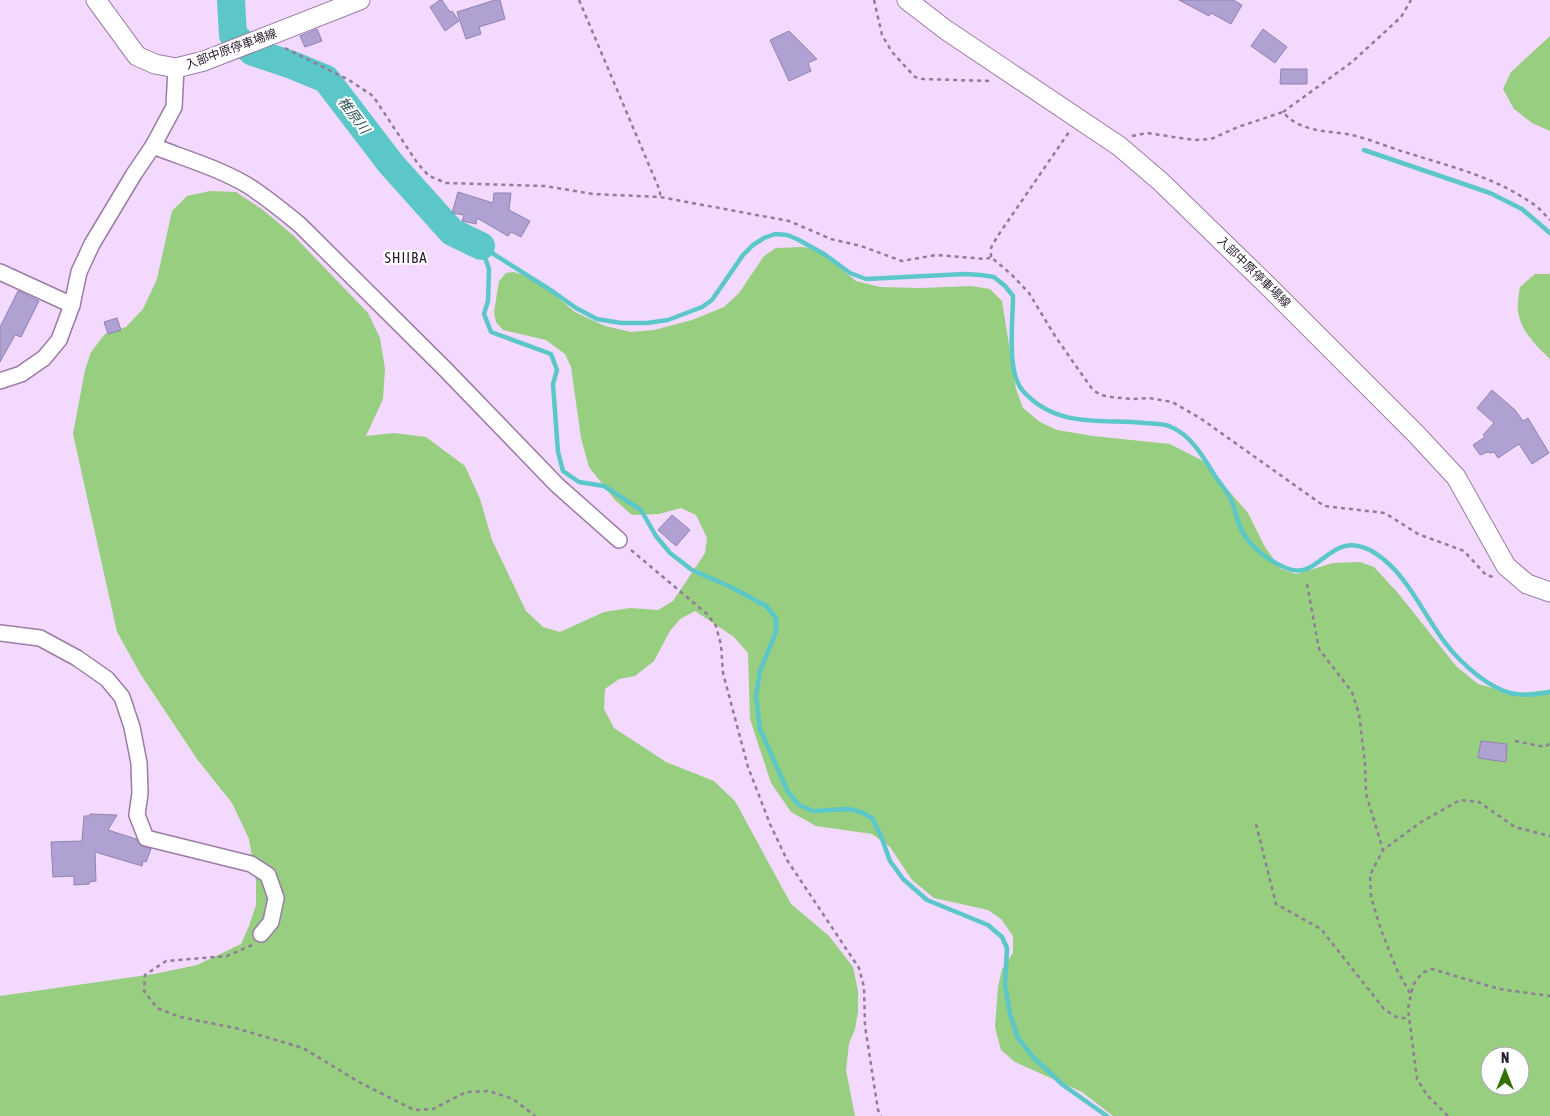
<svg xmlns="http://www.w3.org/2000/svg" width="1550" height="1116" viewBox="0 0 1550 1116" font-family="'Asap Condensed','Noto Sans JP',sans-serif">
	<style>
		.green { fill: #98ce80; fill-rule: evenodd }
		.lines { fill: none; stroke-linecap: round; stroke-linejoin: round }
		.stream { stroke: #5cc7c9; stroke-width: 4.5 }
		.river { stroke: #5cc7c9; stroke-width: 28 }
		.building { fill: #afa2d3; stroke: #8f83b2 }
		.minor-casing { stroke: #9a7ca6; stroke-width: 18 }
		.major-casing { stroke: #9a7ca6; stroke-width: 21 }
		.path { stroke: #8f7c97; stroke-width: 2.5; stroke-dasharray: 4 4; stroke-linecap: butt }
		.minor { stroke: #fff; stroke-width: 15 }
		.major { stroke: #fff; stroke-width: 19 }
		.labels { text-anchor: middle; stroke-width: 4; stroke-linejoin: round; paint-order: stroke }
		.street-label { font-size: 12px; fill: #271b2c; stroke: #fff }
		.water-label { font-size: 14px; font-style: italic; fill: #355757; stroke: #fff }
		.quarter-label { font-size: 15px; letter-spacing: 1px; fill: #271b2c; stroke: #fff }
	</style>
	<rect width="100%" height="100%" fill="#f4d9fe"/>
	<g class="green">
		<path d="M1550,36V131L1532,123L1514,109L1503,89L1511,72Z"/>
		<path d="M210,191L236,192L263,210L294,236L368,313L380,338L385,369L383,399L366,436L394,433L426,437L465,466L480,499L492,540L526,611L543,627L560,632L604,612L630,608L658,610L673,601L705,553L707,538L696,515L681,508L659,514L632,515L615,500L589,467L581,438L571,367L565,354L546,340L503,330L496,322L494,312L499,281L506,273L514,272L536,279L575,312L605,326L631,332L654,330L692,320L724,307L739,293L764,256L776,248L802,247L816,249L856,281L880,287L920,288L971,286L990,289L1002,301L1016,389L1023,408L1040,422L1057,430L1093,436L1170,444L1203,461L1248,513L1265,547L1281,569L1296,574L1333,563L1360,562L1374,567L1398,593L1456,666L1478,684L1514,694L1547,690L1550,689V1116H1113L1082,1092L1015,1062L1001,1050L995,1027L998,987L1002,969L1013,953V936L1001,919L988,910L934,898L912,880L890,847L872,834L816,826L791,812L771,783L750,719L748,653L734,637L695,611L680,619L670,631L654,661L635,676L619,679L605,689L604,709L614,728L666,762L714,781L735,801L791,904L829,936L853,967L858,991V1012L855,1029L849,1044L846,1070L855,1116H0V996L154,974L197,965L241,944L249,926L256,905V880L249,839L232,803L197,759L141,675L117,632L73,434L85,370L91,352L105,334L126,327L143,309L157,279L172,211L187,196ZM1490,1056H1520V1086H1490Z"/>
		<path d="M1535,274H1550V359C1536,346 1520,330 1518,311C1517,303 1519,294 1520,287Z"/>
	</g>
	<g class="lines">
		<g class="stream">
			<path d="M1364,150L1490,193L1522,209L1550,233"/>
			<path d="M481,246L552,291L576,308L597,319L621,323H647L668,320L702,307L712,300L743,255L753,245L764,238L775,234L787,235L797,239L824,254L850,273L866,279L965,274L981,275L994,277L1005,286L1013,296C1013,321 1006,372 1023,391C1056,428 1100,419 1144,423C1152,424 1164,423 1171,427C1191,435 1204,458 1215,476C1221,485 1228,492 1232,502C1236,511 1237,522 1242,531C1251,548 1269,561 1286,568C1322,583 1329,525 1375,553C1408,574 1423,615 1447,645C1456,657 1466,666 1477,675C1503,695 1518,698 1550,692"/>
			<path d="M481,246L489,269L488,301L484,314L491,332L551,354L557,370L553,384L558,452L563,471L579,482L604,486L641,510L656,536L670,553L692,570L731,587L766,606L776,618V632L760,671L756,696L760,729L788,792L799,805L813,811L848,809L861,812L872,818L881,836L890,861L903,879L927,900L988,925L1002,937L1007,948L1005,985L1010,1014L1018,1038L1033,1057L1063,1085L1107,1116"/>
		</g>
		<path class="river" d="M231,0L233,35L253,52L292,65L326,79L391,164L452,232L481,246"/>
	</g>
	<g class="building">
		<path d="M440,0H442L450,12L452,11L459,21L445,31L430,7Z"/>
		<path d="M495,0H500L505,19L479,27L481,34L466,39L457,12Z"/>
		<path d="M1179,0H1233L1242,5L1231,24L1211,13L1209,16Z"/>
		<path d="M317,29L322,41L305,47L300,36Z"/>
		<path d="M1263,29L1287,47L1275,63L1251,46Z"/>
		<path d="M789,31L817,59L808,63L811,71L789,81L770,40Z"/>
		<path d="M1281,69H1307V84H1280Z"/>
		<path d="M458,192L493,203L494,193H511L509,210L530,221L521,237L511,232L508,236L477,218L476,224L462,221L464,215L452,213Z"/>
		<path d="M18,291L39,301L21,337L15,335L0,362V327Z"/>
		<path d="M117,318L121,330L108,334L104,322Z"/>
		<path d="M1492,390L1515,410L1523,421L1528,418L1549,453L1532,464L1519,444L1498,458L1494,452L1490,453L1488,452L1480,455L1473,445L1485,437L1483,435L1494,423L1477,408Z"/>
		<path d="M672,515L690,530L676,546L658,530Z"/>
		<path d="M1481,741L1507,744L1506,762L1478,758Z"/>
		<path d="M90,814L117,815L108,830L136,839L140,845L151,849L146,862L143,861L142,866L95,852L96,881L89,882V884L74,885V876L53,877L51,842L82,841L84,816H89Z"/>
	</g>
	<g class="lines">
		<defs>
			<g id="minor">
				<path d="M153,146C184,158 218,168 247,185C266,197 283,211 300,225L445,369L557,485L619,540"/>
				<path d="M0,272L72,305"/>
				<path d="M0,381L21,374L44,358L59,340L72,305L79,272L92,244L134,174L153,146L174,107L176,68"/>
				<path d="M0,633L40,638L77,658L107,679L122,697L132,727L139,763L140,793L137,815L146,838L251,864L268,875L276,898L271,922L261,934"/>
			</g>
			<g id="major">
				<path d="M96,0L137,56L155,64L176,68L204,61L360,0"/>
				<path d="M907,0L946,30L1119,146L1160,181L1267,285L1417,435L1456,477L1506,566L1527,584L1550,592"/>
			</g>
		</defs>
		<use href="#minor" class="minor-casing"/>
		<use href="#major" class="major-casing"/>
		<g class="path">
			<path d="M579,0L660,191V197"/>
			<path d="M874,0L882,35L892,52L915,77L922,79L991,81"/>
			<path d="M285,48L349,80L373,96L418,164L429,176L446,183L545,186L593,194L660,197L789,221L831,239L861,246L902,261L936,255L986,259L991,257L1013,276L1029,293L1055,336L1078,369L1093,390L1101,395L1111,397L1132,399L1149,398L1172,402L1200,418L1324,506L1385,513L1418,534L1464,551L1486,575L1493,577"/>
			<path d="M1283,112L1352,62L1401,17L1411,0"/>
			<path d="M1132,136L1147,133L1194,140L1211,139L1238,127L1283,112C1301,134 1332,130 1356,136C1375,141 1393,149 1411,154C1452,167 1494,177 1530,202C1538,206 1544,214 1550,220"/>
			<path d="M991,257V248L997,237L1069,132"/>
			<path d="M631,550L707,614L716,626L721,645L723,673L748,767L770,824L787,860L859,968L864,987L865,1026L878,1110L881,1116"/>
			<path d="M1307,584L1319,649L1352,692L1359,714L1365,763L1366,794L1383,850"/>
			<path d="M1515,741L1545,747L1550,743"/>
			<path d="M1256,824L1276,904L1321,929L1384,1009L1398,1018H1409"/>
			<path d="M252,945L227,956L166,961L145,975L144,991L157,1008L180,1017L235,1028L303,1048L359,1082L414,1110L433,1109L466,1092L489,1091L513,1099L535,1116"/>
			<path d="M1410,993L1397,970L1381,930L1371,897L1370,875L1383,850L1421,822L1460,800L1479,802L1515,827L1550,836"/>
			<path d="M1448,1116L1427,1095L1417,1079L1408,1009L1413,985L1422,973L1432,969L1499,989L1550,996"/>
		</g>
		<use href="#minor" class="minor"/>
		<use href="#major" class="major"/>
	</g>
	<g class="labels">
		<g class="street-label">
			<text transform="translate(231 49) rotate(-20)" y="4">入部中原停車場線</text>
			<text transform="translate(1254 272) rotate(44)" y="4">入部中原停車場線</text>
		</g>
		<g class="water-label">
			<text transform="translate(354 115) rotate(53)" y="5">椎原川</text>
		</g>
		<g class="quarter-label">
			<text x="406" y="263">SHIIBA</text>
		</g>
	</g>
	<g transform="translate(1505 1071)"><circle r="24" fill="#ffffff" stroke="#a9a4ab"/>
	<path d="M0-4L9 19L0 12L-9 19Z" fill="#347208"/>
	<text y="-8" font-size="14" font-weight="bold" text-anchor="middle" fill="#271b2c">N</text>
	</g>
</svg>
